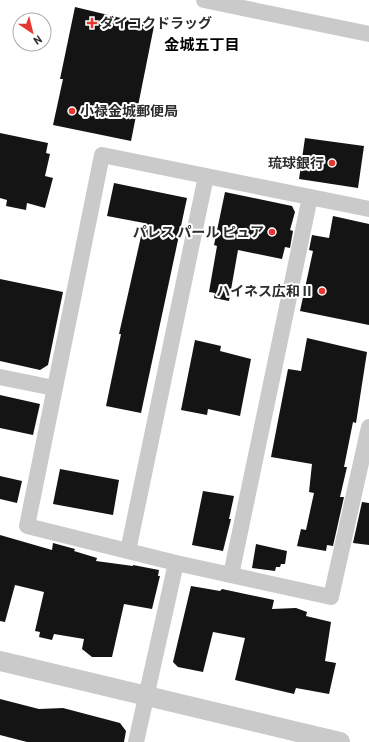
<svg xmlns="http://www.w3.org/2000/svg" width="369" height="742" viewBox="0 0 369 742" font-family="Barlow,'Noto Sans JP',sans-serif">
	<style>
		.building { fill: #141414 }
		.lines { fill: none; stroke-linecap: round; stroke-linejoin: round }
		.minor { stroke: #cacaca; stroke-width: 16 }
		.tertiary { stroke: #cacaca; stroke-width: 20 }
		.poi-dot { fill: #e23830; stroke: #fff; stroke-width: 1.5 }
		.labels { text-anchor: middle; stroke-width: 4; stroke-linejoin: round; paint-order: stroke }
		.poi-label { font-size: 14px; font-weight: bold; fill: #2d2d2d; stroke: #fff; text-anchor: end }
		.neighbourhood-label { font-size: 15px; font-weight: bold; fill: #000; stroke: #fff }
	</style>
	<rect width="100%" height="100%" fill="#fff"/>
	<g class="building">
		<path d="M75,7L154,26L131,141L53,125L63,79H60Z"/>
		<path d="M0,133L48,143L46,153L50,154L45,176L53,178L45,208L27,203L26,210L6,206L7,200L0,198Z"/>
		<path d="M305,138L364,146L358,188L299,179Z"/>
		<path d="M114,183L187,198L141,413L106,406L121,334H119L144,223L107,216Z"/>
		<path d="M225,192L292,206L295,212L290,230L293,231L290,248L285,247L282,259L238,250L229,301L214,298L215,293L209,292L217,246L214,245Z"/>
		<path d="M333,216L369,224V325L300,311L313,251L309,250L312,235L329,238Z"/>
		<path d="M0,279L63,292L48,365L40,370L0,361Z"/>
		<path d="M307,338L367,352L356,423L353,422L344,467H347L340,497H344L333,546L327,545L326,551L297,546L301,529L306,530L314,493L309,492L312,464L271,457L288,369L301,371Z"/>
		<path d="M195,340L221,346L220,351L251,359L240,416L208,409L207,415L181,410Z"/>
		<path d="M0,395L40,404L33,435L0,428Z"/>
		<path d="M60,469L119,480L113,515L53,504Z"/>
		<path d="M0,476L22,481L17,503L0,499Z"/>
		<path d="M203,491L234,496L229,519H231L223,551L192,545Z"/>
		<path d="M362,502L369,503V545L353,543Z"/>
		<path d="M0,535L52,550L53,543L75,549L74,551L97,558L96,561L133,566V565L159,570L158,576H160L152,609L124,604L112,657H92L82,649L84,639L54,634L52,640L39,637L40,632L35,631L44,592L15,585L5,622L0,621Z"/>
		<path d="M256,544L287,551L285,564H281L280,567H276L275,571L252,568Z"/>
		<path d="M191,586L220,591L222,589L274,600L272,609L296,608L307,612L306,616L331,622L325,661L336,663L329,694L296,688L294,694L235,680L245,638L213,632L203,672L178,667L173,662Z"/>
		<path d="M0,699L39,709L63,708L120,723L126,731L124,742H27L0,735Z"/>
	</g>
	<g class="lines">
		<g class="minor">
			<path d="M204,0L369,34"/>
			<path d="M369,209L102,155L27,526L176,563L331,597L369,427"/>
			<path d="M0,377L54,388"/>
			<path d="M128,551L206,176"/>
			<path d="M231,575L310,197"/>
			<path d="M136,742L176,563"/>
		</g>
		<path class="tertiary" d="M0,661L340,742"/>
	</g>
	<g class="poi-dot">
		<path d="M90 17h4v4h4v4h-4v4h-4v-4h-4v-4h4z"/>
		<circle cx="72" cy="111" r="4"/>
		<circle cx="332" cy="163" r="4"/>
		<circle cx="272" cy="232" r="4"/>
		<circle cx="322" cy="291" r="4"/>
	</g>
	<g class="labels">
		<g class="poi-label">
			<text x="100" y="28" text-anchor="start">ダイコクドラッグ</text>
			<text x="80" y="116" text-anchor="start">小禄金城郵便局</text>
			<text x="324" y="168">琉球銀行</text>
			<text x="264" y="237">パレス パール ピュア</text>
			<text x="314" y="296">ハイネス広和Ⅱ</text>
		</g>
		<g class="neighbourhood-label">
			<text x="202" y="50">金城五丁目</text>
		</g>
	</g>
	<g transform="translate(32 32) rotate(145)"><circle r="19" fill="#ffffff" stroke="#ababab"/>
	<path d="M0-3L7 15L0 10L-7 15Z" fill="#e23830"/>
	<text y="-6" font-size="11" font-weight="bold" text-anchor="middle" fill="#2d2d2d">N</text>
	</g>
</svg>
